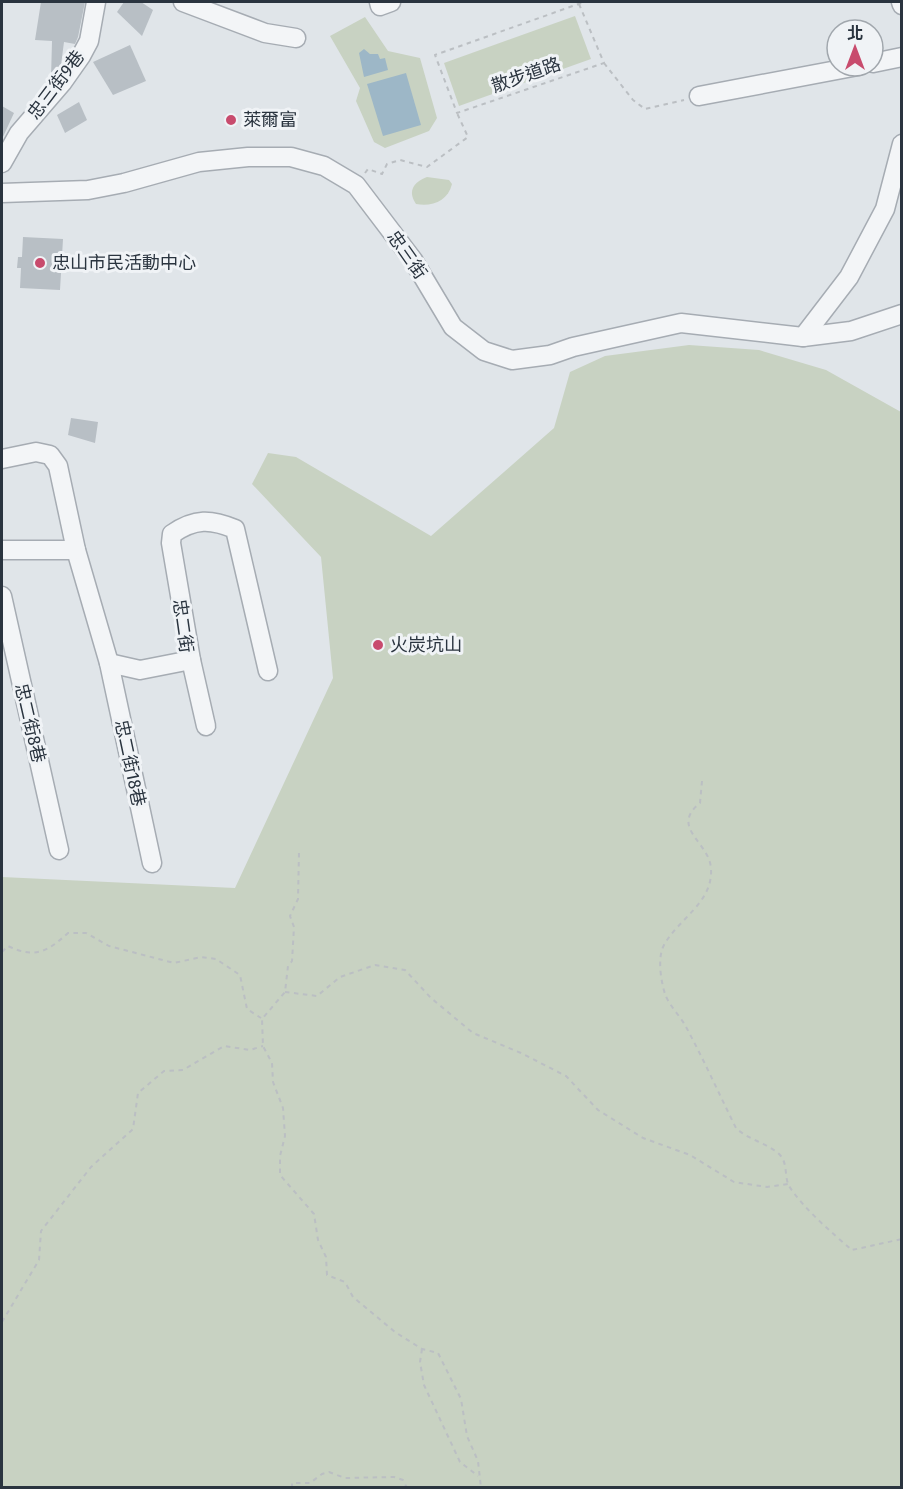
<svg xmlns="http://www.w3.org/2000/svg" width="903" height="1489" viewBox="0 0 903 1489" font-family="'Fira Sans Condensed','Noto Sans TC',sans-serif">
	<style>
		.green { fill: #c8d2c2 }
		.water { fill: #9db7c7 }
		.building { fill: #b8bfc5 }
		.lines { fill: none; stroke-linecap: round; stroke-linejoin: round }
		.minor-casing { stroke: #a6acb3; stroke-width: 21 }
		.path { stroke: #bbbfc3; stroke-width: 2; stroke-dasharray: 4.5 4.5; stroke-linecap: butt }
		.minor { stroke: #f3f5f7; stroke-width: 18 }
		.poi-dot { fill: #c84b6d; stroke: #f0f3f6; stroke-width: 2 }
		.labels { text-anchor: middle; stroke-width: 6; stroke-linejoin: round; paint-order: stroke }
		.street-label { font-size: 18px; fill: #2a343f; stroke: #f0f3f6 }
		.poi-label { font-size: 18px; fill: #2a343f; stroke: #f0f3f6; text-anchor: start }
	</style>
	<rect width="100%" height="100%" fill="#e0e5e9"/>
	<g class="green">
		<path d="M575,16L591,59L459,106L444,63Z"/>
		<path d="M365,17L388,51L420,58L437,118L429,131L385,148L374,142L356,101L360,88L330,36Z"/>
		<path d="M427,177L449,180L452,184C448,201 432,207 416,204C407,191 414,182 427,177Z"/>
		<path d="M689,345L759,350L826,370L901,412V1487H2V877L235,888L333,678L321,557L252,484L268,453L296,457L431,536L554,428L570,372L605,356Z"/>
	</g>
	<g class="water">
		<path d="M364,49L370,54H378L380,59L385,58L388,70L364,77L359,53Z"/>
		<path d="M406,73L421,125L383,136L367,84Z"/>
	</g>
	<g class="building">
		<path d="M41,2H85L78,37L75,44L64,42L61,65L51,78L52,41L35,40Z"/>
		<path d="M124,2H141L153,10L142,36L117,12Z"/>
		<path d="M130,45L146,81L113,95L93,62Z"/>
		<path d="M79,102L87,120L65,133L57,115Z"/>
		<path d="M2,106L14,113L2,139Z"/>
		<path d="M23,237L63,239L60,290L20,288L21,268H17L18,257H22Z"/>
		<path d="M71,418L98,422L95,443L68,435Z"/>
	</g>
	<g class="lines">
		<defs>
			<g id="minor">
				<path d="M183,2L265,33L296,38"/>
				<path d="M379,2L380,6L391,2"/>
				<path d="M901,2L902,5"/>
				<path d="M873,63L902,57"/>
				<path d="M699,96L858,66"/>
				<path d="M2,163L19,133L62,83L81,56L89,41L96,2"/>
				<path d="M2,193L88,190L124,183L199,162L248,157H291L324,166L356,185L413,260L453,327L484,351L512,360L550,355L573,347L681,323L803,337L849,277L885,209L902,144"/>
				<path d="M803,337L851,331L902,314"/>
				<path d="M2,459L36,452L50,455L58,466L76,550L109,663L152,863"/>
				<path d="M2,550H76"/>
				<path d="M2,596L59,850"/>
				<path d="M191,660L206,726"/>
				<path d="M109,663L140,670L191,660L171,543L172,534C195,518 211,519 235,529L268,671"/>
			</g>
		</defs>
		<use href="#minor" class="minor-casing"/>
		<g class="path">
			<path d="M579,4L604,63L457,113L435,55L584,2"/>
			<path d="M604,63L633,100L645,109L684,100"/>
			<path d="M365,173L368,169L382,174L387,164L400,160L427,167L468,137L457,113"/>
			<path d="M702,781L700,803C669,828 710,842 711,869C713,903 678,919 664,945C657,958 661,981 665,994C669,1005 679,1015 685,1025C703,1058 719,1094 736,1128C748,1140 768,1143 780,1155C788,1164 784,1176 789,1186C803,1208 832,1233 852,1250L902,1239"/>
			<path d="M299,853L298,899L290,916L294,927L292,961L288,966L285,992L262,1019L263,1046L272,1063L273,1082L283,1108L285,1136L280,1156V1175L314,1214L318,1240L326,1257L327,1275L345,1282L353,1297L395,1332L422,1349L438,1353L461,1399L467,1436L478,1461L481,1488"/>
			<path d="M2,952L8,946C35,959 47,952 68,933H86L109,946L174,963L201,957L216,959L240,975L247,1009L261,1018"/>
			<path d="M285,992L317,996L340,977L375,965L405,970L431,998L473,1033L521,1053L566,1076L598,1110L643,1138L690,1155L734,1182L767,1187L788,1184"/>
			<path d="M2,1322L39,1260L41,1231L91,1167L133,1129L138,1093L164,1071L183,1070L224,1046L250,1050L263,1046"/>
			<path d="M422,1349L420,1362L424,1385L460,1462L478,1476"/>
			<path d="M292,1488V1483H310L322,1474L329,1472L345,1478L394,1477L403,1480L407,1488"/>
		</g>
		<use href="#minor" class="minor"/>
	</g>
	<g class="poi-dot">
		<circle cx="231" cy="120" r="6"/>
		<circle cx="40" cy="263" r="6"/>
		<circle cx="378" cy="645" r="6"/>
	</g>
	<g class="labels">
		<g class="street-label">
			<text transform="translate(526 75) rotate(-19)" y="6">散步道路</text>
			<text transform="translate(56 85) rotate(-53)" y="6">忠三街9巷</text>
			<text transform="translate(407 255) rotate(55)" y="6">忠三街</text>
			<text transform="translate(183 626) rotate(82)" y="6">忠二街</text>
			<text transform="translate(30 723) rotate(77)" y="6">忠二街8巷</text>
			<text transform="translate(130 763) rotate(78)" y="6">忠二街18巷</text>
		</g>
		<g class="poi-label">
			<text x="243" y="126">萊爾富</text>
			<text x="52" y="269">忠山市民活動中心</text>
			<text x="390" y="651">火炭坑山</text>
		</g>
	</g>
	<rect width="903" height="1489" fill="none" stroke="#2a343f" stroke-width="6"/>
	<g transform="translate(855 48)"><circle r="28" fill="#f0f3f6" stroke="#a1a7ad" stroke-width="1.5"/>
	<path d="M0-4.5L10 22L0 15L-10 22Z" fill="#c84b6d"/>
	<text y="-9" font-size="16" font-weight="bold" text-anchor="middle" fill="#2a343f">北</text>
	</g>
</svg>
